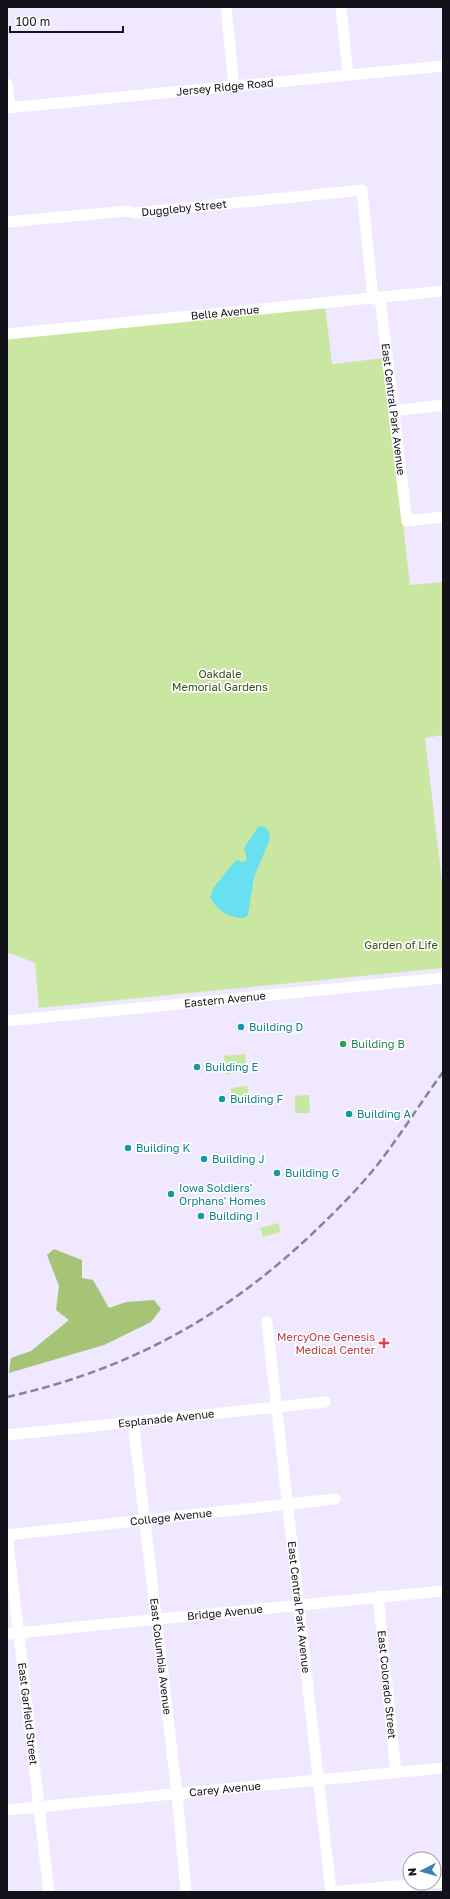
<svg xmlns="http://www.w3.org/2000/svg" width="450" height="1899" viewBox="0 0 450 1899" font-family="'Golos Text',sans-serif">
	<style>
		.green { fill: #cae7a1 }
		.forest { fill: #a5c476 }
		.water { fill: #69e0f1 }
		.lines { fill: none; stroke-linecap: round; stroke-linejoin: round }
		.minor { stroke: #fff; stroke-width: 11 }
		.rail { stroke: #888393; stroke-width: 2.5; stroke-dasharray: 8 4; stroke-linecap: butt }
		.culture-dot { fill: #0f9aa8; stroke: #fff; stroke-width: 1.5 }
		.leisure-dot { fill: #2e9e5b; stroke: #fff; stroke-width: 1.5 }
		.health-dot { fill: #e0444e; stroke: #fff; stroke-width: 1.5 }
		.labels { text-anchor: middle; stroke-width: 3.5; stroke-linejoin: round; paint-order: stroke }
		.street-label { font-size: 11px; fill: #131119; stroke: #fff }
		.park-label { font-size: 11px; fill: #384b14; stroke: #fff }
		.culture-label { font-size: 11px; fill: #0d838f; stroke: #fff; text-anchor: start }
		.leisure-label { font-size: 11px; fill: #27864d; stroke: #fff; text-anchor: start }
		.health-label { font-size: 11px; fill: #be3a42; stroke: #fff; text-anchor: end }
	</style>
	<rect width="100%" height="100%" fill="#efe8ff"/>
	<g class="green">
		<path d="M325,305L332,364L384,358L410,585L443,582V735L425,738L443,891V968L39,1008L35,963L7,952V337Z"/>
		<path d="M245,1054L247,1072L226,1074L224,1056Z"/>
		<path d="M247,1086L249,1096L232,1098L231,1088Z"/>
		<path d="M309,1095L310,1113H295V1096Z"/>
		<path d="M279,1223L280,1232L263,1237L260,1228Z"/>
	</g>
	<path class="forest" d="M54,1249L82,1260V1278L93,1280L109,1308L126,1302L154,1300L161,1309L151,1322L104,1345L9,1373L11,1358L31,1351L69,1320L56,1310L59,1286L47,1255Z"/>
	<path class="water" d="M262,826C268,829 270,832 270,839L254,877L248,915L244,918C229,918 217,911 210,897L214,887L236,860L243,862L247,860L244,848L258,827Z"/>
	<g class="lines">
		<g class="minor">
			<path d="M226,7L234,86"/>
			<path d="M341,7L348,75"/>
			<path d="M7,84L10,108"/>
			<path id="s1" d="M7,108L443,66"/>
			<path id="s2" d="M7,222L127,211L135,213L362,190L373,299"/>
			<path id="s3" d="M380,298L407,521L443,517"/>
			<path id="s4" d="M7,334L443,291"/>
			<path d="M394,411L443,405"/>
			<path id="s5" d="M7,1021L443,978"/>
			<path id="s6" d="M267,1322L331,1892"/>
			<path id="s7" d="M133,1421L177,1794L186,1892"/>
			<path id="s8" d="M7,1435L325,1402"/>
			<path id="s9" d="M7,1535L49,1892"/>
			<path id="s10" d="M7,1535L335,1499"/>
			<path id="s11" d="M378,1596L396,1773"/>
			<path id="s12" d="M7,1634L443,1591"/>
			<path id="s13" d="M7,1810L443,1768"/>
			<path d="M434,1883L443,1882"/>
			<path d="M331,1892L430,1883"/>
		</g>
		<path class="rail" d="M7,1397C128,1370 225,1317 314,1232C333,1214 352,1195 369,1175C396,1143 418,1106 443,1072"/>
	</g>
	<g class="culture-dot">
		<circle cx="241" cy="1027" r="4"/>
		<circle cx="197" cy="1067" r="4"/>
		<circle cx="222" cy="1099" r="4"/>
		<circle cx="349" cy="1114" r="4"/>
		<circle cx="128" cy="1148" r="4"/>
		<circle cx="204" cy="1159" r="4"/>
		<circle cx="277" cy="1173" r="4"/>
		<circle cx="171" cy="1194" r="4"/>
		<circle cx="201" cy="1216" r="4"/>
	</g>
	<circle class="leisure-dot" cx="343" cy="1044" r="4"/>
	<path class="health-dot" d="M382 1337h4v4h4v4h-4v4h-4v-4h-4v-4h4z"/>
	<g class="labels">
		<g class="street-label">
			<text dy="4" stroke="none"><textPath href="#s1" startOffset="219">Jersey Ridge Road</textPath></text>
			<text dy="4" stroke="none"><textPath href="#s2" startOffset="178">Duggleby Street</textPath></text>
			<text dy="4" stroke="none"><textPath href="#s4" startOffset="219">Belle Avenue</textPath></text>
			<text dy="4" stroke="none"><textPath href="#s3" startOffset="112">East Central Park Avenue</textPath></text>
			<text dy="4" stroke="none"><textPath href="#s5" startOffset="219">Eastern Avenue</textPath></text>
			<text dy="4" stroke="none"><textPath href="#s8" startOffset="160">Esplanade Avenue</textPath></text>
			<text dy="4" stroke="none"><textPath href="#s10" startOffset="165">College Avenue</textPath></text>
			<text dy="4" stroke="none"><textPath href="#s6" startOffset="287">East Central Park Avenue</textPath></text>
			<text dy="4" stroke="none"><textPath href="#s12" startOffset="219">Bridge Avenue</textPath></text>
			<text dy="4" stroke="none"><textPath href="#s7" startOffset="237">East Columbia Avenue</textPath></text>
			<text dy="4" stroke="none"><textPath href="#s11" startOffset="89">East Colorado Street</textPath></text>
			<text dy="4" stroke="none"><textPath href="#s9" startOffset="180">East Garfield Street</textPath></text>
			<text dy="4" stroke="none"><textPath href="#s13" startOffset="219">Carey Avenue</textPath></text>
		</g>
		<g class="park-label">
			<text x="220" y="678">Oakdale<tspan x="220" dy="13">Memorial Gardens</tspan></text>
			<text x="401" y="949">Garden of Life</text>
		</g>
		<g class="culture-label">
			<text x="249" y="1031">Building D</text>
			<text x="205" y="1071">Building E</text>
			<text x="230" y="1103">Building F</text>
			<text x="357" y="1118">Building A</text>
			<text x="136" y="1152">Building K</text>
			<text x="212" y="1163">Building J</text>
			<text x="285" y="1177">Building G</text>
			<text x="179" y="1192">Iowa Soldiers'<tspan x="179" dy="13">Orphans' Homes</tspan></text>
			<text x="209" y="1220">Building I</text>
		</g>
		<g class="leisure-label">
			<text x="351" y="1048">Building B</text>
		</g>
		<g class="health-label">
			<text x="375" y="1341">MercyOne Genesis<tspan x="375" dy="13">Medical Center</tspan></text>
		</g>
	</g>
	<rect width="450" height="1899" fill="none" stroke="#131119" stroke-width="16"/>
	<g transform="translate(422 1871) rotate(264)"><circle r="19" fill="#ffffff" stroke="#a1a0a3"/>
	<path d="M0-3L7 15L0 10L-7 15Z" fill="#3882b6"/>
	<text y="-6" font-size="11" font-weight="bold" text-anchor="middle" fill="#131119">N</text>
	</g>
	<path d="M10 26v6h113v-6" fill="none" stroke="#131119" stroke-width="2"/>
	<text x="16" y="26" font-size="12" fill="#131119" stroke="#ffffff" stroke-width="3" paint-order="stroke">100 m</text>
</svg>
